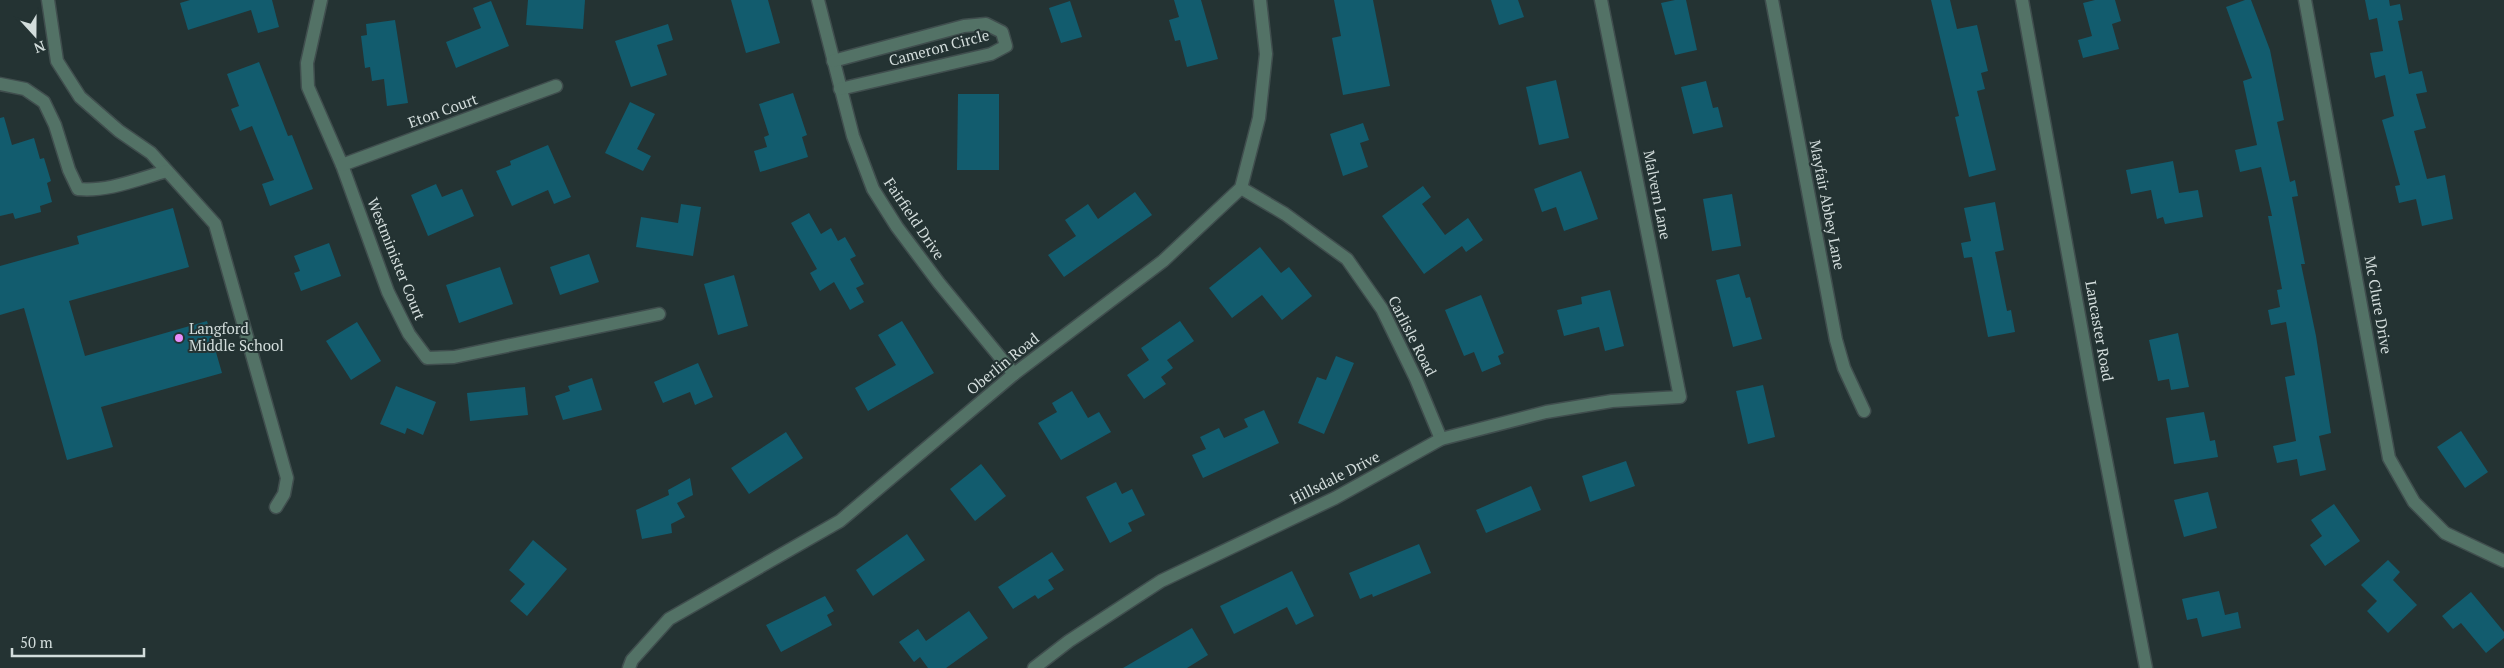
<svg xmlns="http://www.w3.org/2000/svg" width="2504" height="668" viewBox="0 0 2504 668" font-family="'PT Serif',serif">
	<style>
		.building { fill: #125c6e }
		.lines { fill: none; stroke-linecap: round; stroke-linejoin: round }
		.minor-casing { stroke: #404e4e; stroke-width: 15 }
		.minor { stroke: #537266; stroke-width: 12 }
		.poi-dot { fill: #ea8dfc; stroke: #243333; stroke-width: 2 }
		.labels { text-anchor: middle; stroke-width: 4; stroke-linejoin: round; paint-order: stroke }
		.street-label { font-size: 15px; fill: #d3dddc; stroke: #243333 }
		.poi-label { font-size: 15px; fill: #d3dddc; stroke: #243333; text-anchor: start }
	</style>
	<rect width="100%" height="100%" fill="#243333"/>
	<g class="building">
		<path d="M190,0H272L279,27L258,33L251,10L188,30L180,3Z"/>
		<path d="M528,0H585L583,29L526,25Z"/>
		<path d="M731,0H768L780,43L746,53Z"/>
		<path d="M1174,0H1201L1218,59L1187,67L1180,40L1175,41L1169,20L1179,17Z"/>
		<path d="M1334,0H1373L1390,86L1343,95L1332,38L1341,36Z"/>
		<path d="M1491,0H1518L1524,17L1499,25Z"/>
		<path d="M1675,0H1686L1697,50L1675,55L1661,3Z"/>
		<path d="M1931,0H1950L1957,29L1977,25L1988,71L1981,73L1985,89L1977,91L1996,170L1969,177L1955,117L1959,116Z"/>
		<path d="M2095,0H2115L2121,21L2112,24L2119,49L2083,58L2078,40L2092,36L2083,3Z"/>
		<path d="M2245,0H2251L2270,50L2284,120L2277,122L2290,182L2295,180L2298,196L2292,197L2305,264H2301L2316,336L2331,433L2319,436L2326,470L2300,476L2297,459L2277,463L2273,446L2296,441L2285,377L2295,375L2286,322L2271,325L2268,310L2280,307L2277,290L2282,289L2268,216H2272L2261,167L2240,172L2235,150L2257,145L2243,81L2252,78L2226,7Z"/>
		<path d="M2365,0H2389L2390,6L2400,4L2403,20L2398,21L2409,74L2422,71L2427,92L2416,94L2426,128L2414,131L2427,179L2445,175L2453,219L2422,226L2416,199L2399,203L2395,186L2400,185L2382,120L2394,116L2385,75L2375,78L2370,53L2383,51L2377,18L2369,20Z"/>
		<path d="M491,1L509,46L456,68L446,42L481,28L473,8Z"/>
		<path d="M1070,1L1082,37L1061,43L1049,8Z"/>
		<path d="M395,20L408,103L387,106L384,79L372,81L370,67L365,68L361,36L367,35L366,24Z"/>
		<path d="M668,24L673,40L657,45L667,75L631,87L615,41Z"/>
		<path d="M259,62L288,136L292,135L313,189L270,206L262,184L274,180L252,126L240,131L231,109L239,106L227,74Z"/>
		<path d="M1556,80L1569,138L1539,145L1526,87Z"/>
		<path d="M1706,81L1713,108L1718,107L1723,127L1693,134L1681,87Z"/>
		<path d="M793,93L807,135L802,137L808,157L760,172L754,151L767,147L764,137L769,135L759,104Z"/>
		<path d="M958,94H999V170H957Z"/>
		<path d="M630,102L655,114L637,149L651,156L643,171L605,153Z"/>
		<path d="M4,117L12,145L34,138L40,159L44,158L51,181L47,183L52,202L40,206L41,212L15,219L13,213L0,216V118Z"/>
		<path d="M1363,123L1369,140L1360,143L1368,167L1343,176L1330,134Z"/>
		<path d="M548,145L571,197L554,204L548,190L512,206L496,171L511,165L510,161Z"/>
		<path d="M2173,161L2179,193L2198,190L2203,217L2165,224L2163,217L2157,219L2151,190L2131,194L2126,170Z"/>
		<path d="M1581,171L1598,219L1564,231L1556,207L1542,212L1534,189Z"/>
		<path d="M436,184L442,197L462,189L474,216L428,236L411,195Z"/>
		<path d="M1423,186L1431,197L1422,204L1445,235L1468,218L1483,240L1466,252L1462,246L1424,274L1382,216Z"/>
		<path d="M1135,192L1152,215L1064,277L1048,255L1076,236L1065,220L1088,204L1098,219Z"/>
		<path d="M1732,194L1741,246L1712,251L1703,199Z"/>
		<path d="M1995,202L2004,250L1995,252L2007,311L2011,310L2015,332L1988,337L1972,257L1964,258L1961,243L1971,241L1964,208Z"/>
		<path d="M681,204L701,207L693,256L636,247L641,217L678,223Z"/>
		<path d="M173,208L189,267L69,301L85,356L207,321L222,373L101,407L113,447L67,460L24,308L0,315V266L79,244L77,236Z"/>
		<path d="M809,213L821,234L831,228L838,241L845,237L856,256L850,259L864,284L856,288L864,302L850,310L834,282L820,291L810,273L817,269L791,223Z"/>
		<path d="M329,243L341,276L301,291L294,273L300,271L294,256Z"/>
		<path d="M1260,247L1281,273L1289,267L1312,296L1282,320L1262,295L1232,318L1209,288Z"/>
		<path d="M589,254L599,282L560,295L550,267Z"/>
		<path d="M500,267L513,304L459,323L446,285Z"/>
		<path d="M1739,274L1746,298L1750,297L1762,339L1733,347L1716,280Z"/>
		<path d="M734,275L748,326L718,335L704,284Z"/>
		<path d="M1610,290L1624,346L1605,351L1599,327L1564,336L1557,310L1582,304L1581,297Z"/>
		<path d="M1481,295L1504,353L1498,356L1501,364L1482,372L1474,352L1464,356L1445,310Z"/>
		<path d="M902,321L934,373L868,411L855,388L896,365L878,335Z"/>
		<path d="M1180,321L1194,341L1167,360L1173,368L1161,377L1166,384L1144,399L1127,375L1149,360L1141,348Z"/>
		<path d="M357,322L381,361L351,380L326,341Z"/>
		<path d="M2178,333L2189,387L2171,390L2169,379L2158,381L2149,340Z"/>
		<path d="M1336,356L1354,363L1324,434L1298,423L1317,377L1326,380Z"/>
		<path d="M698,363L713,397L695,405L690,392L663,403L654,382Z"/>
		<path d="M592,378L602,410L563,420L555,396L570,391L568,386Z"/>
		<path d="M1763,385L1775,437L1748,444L1736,391Z"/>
		<path d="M396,386L436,402L423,435L407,428L405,434L380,424Z"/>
		<path d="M525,387L528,415L470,421L467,393Z"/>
		<path d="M1072,391L1088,418L1099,412L1111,432L1061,460L1038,423L1057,412L1052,403Z"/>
		<path d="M1264,410L1279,443L1203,478L1192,455L1206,449L1200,437L1219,428L1224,438L1248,427L1244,419Z"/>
		<path d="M2204,412L2210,441L2215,440L2218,457L2174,464L2166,418Z"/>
		<path d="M2461,431L2488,472L2465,488L2437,447Z"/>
		<path d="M786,432L803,458L749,494L731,468Z"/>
		<path d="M1626,461L1635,486L1590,502L1582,476Z"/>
		<path d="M981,464L1006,496L975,521L950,489Z"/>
		<path d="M690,478L693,495L677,503L685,517L671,524L672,533L642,539L636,510L669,495L668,490Z"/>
		<path d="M1116,482L1122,494L1132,489L1145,515L1128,523L1132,531L1110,543L1086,497Z"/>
		<path d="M1531,486L1541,510L1486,533L1476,510Z"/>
		<path d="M2208,492L2217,528L2184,537L2174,500Z"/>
		<path d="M2334,504L2360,541L2325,566L2310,545L2322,536L2311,520Z"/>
		<path d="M907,534L925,560L873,596L856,570Z"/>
		<path d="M533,540L567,569L527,616L510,601L525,584L509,570Z"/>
		<path d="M1419,544L1431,573L1373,597L1372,594L1360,599L1349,573Z"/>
		<path d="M1052,552L1064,570L1048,580L1054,589L1038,599L1035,595L1013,609L998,587Z"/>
		<path d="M2388,560L2400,572L2393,580L2417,605L2388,633L2367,611L2377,601L2361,585Z"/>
		<path d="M1292,571L1314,616L1296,625L1287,607L1234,634L1220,606Z"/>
		<path d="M2219,591L2225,615L2238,612L2241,628L2202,637L2197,618L2187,620L2182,599Z"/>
		<path d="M2471,592L2504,632V638L2486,653L2461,623L2453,629L2442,616Z"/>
		<path d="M825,596L834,611L827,615L832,625L781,652L766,625Z"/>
		<path d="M969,611L988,638L946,668H928L920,657L914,662L899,642L918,629L926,641Z"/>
		<path d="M1192,628L1208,655L1187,668H1123Z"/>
	</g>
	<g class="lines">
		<defs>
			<g id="minor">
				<path d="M48,0L57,61L80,97L119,131L151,153L215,224L287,478L284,494L276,507"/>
				<path d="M321,0L307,63L308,87L342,165L388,292L409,334L427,358L454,357L659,314"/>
				<path d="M818,0L853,136L873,189L897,227L939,283L1014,374"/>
				<path d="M1772,0L1836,340L1844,368L1864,411"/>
				<path d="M2022,0L2094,398L2146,668"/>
				<path d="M2305,0L2389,458L2414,502L2445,533L2504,561"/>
				<path d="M833,61L964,26L986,24L1002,32L1006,46L991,54L840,89"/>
				<path d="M0,84L25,89L44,102L55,125L69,170L78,189C108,192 138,179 167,171"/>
				<path d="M342,165L556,86"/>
				<path d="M1241,188L1285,214L1347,259L1382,309L1416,379L1441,439"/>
				<path d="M629,668L632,660L669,619L840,521L1014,374L1163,261L1241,188L1259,118L1266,54L1260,0"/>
				<path d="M1034,668L1069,641L1161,581L1335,498L1441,439L1546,412L1612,401L1680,397L1601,0"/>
			</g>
		</defs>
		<use href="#minor" class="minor-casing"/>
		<use href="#minor" class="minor"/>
	</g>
	<circle class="poi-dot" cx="179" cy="338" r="5"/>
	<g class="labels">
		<g class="street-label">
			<text transform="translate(939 48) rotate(-15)" y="5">Cameron Circle</text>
			<text transform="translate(443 111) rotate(-20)" y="5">Eton Court</text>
			<text transform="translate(1657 195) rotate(79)" y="5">Malvern Lane</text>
			<text transform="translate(1827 205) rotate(79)" y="5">Mayfair Abbey Lane</text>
			<text transform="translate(914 219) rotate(56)" y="5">Fairfield Drive</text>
			<text transform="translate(396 259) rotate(68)" y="5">Westminister Court</text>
			<text transform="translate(2378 305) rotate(80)" y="5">Mc Clure Drive</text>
			<text transform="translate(2099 331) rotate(80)" y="5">Lancaster Road</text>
			<text transform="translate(1412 336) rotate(63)" y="5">Carlisle Road</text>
			<text transform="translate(1003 364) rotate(-39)" y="5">Oberlin Road</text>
			<text transform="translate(1335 478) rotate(-27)" y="5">Hillsdale Drive</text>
		</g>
		<g class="poi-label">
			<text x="189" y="334">Langford<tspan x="189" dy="17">Middle School</tspan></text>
		</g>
	</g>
	<g transform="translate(35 35) rotate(159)" stroke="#243333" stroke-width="4" paint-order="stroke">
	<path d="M0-4L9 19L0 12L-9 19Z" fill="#d3dddc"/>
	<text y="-8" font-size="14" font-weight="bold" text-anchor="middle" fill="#d3dddc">N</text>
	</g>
	<path d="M12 648v8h132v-8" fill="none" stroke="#d3dddc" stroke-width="2.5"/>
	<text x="20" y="648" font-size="15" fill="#d3dddc" stroke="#243333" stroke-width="4" paint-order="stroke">50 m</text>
</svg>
